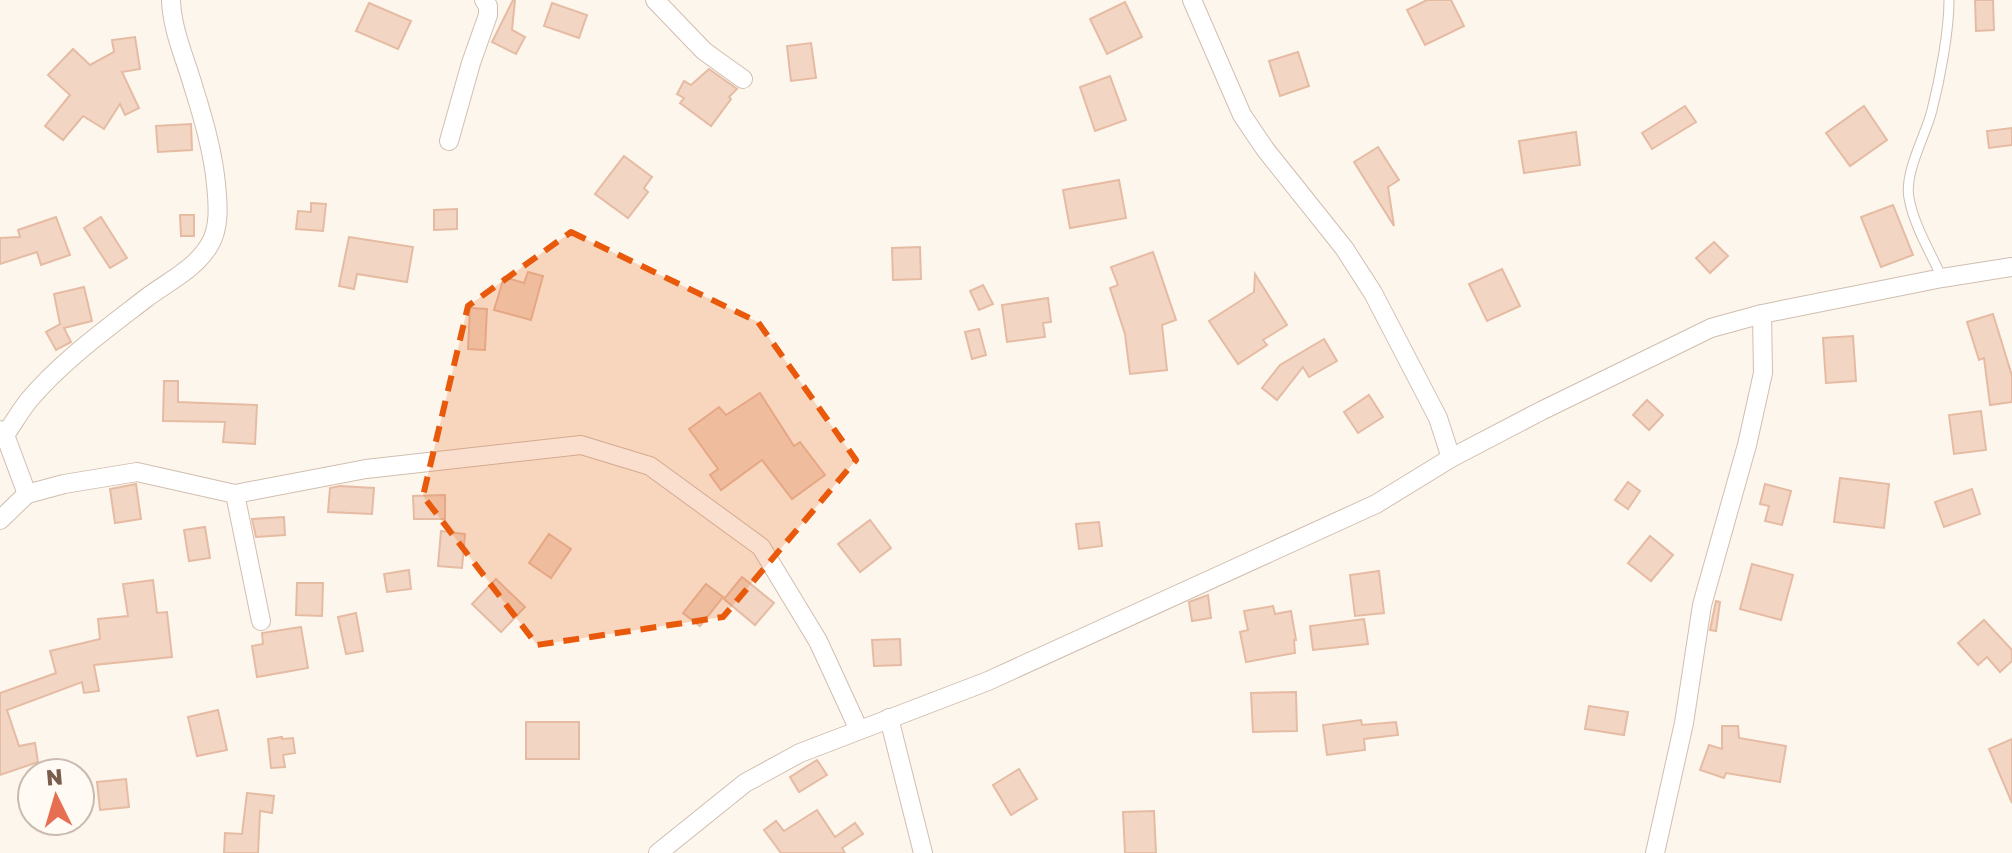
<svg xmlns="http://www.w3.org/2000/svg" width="2012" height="853" viewBox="0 0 2012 853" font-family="'Golos Text',sans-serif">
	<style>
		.building { fill: #f3d5c3; stroke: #e6bba3; stroke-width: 2 }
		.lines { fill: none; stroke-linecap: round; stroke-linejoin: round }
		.service-casing { stroke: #d1beb0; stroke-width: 11 }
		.minor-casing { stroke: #d1beb0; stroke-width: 20 }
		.service { stroke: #fff; stroke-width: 9 }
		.minor { stroke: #fff; stroke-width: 18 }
		.marked { fill: #e8590c; fill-opacity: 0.2; stroke: #e8590c; stroke-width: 6; stroke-dasharray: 16 10; stroke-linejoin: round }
	</style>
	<rect width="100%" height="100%" fill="#fdf6ec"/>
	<g class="building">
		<path d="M513,0H515L512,30L525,37L516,54L492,42Z"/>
		<path d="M1427,0H1451L1464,26L1425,45L1407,10Z"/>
		<path d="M1975,0H1993L1994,30L1976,31Z"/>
		<path d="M1125,2L1142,37L1107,54L1090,19Z"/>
		<path d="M369,3L411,21L398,49L356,31Z"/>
		<path d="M552,3L587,15L579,38L544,26Z"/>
		<path d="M135,37L140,69L122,72L139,108L125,115L120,104L104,129L83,116L63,140L45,126L70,95L48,75L73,49L90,65L114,52L112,40Z"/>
		<path d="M811,43L816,78L791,81L787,46Z"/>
		<path d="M1298,52L1309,86L1280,96L1269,61Z"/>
		<path d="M709,69L737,89L729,97L731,99L711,126L680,103L684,98L677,94L684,81L691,85Z"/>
		<path d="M1110,76L1126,120L1095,131L1080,87Z"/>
		<path d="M1685,106L1696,122L1652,149L1642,133Z"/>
		<path d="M1864,106L1887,140L1850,166L1826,133Z"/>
		<path d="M191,124L192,150L158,152L156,126Z"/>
		<path d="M2012,128V145L1989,148L1987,131Z"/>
		<path d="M1576,132L1580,165L1524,173L1519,141Z"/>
		<path d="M1378,147L1399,180L1388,187L1394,226L1354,162Z"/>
		<path d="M624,156L652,177L644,188L648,192L628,218L595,194Z"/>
		<path d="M1119,180L1126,218L1070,228L1063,190Z"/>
		<path d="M311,203L326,204L323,231L296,229L298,211L311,212Z"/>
		<path d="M1893,205L1913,255L1881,267L1861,217Z"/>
		<path d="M457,209V229L434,230V210Z"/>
		<path d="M180,215H194V236H181Z"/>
		<path d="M56,217L70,255L41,265L37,252L0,264V238L20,237L18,230Z"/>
		<path d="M101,217L127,258L110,268L84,228Z"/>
		<path d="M349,237L413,247L407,282L357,274L354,289L339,286Z"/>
		<path d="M1714,242L1728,256L1710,273L1696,258Z"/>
		<path d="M920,247L921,279L893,280L892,248Z"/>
		<path d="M1153,252L1176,320L1162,325L1167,370L1130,374L1125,334L1110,288L1118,285L1111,267Z"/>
		<path d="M1502,269L1520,306L1487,321L1469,284Z"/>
		<path d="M528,272L543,276L531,320L494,310L504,277L524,283Z"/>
		<path d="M1255,274L1287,325L1263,340L1267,345L1238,364L1209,321L1254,292Z"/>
		<path d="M983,285L993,304L979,310L970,291Z"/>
		<path d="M84,287L92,321L64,328L71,342L56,350L46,332L60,324L54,294Z"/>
		<path d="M1048,298L1051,322L1043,323L1045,337L1007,342L1002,305Z"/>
		<path d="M470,308L487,309L485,350L468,349Z"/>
		<path d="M1993,314L2012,376V402L1990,405L1984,358L1979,360L1967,322Z"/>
		<path d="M979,329L986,355L972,359L965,332Z"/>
		<path d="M1853,336L1856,381L1826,383L1823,338Z"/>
		<path d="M1324,339L1337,361L1309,377L1303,367L1277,400L1262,388L1280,365Z"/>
		<path d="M164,381H178V402L257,405L255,444L223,442L225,422L163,421Z"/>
		<path d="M760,393L794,446L800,442L825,475L792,499L762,460L721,490L710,475L718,469L689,429L719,407L726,415Z"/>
		<path d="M1369,395L1383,417L1358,433L1344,412Z"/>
		<path d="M1647,400L1663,415L1649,430L1633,415Z"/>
		<path d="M1981,411L1986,450L1954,454L1949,415Z"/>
		<path d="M1840,478L1889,484L1884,528L1834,522Z"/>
		<path d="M1628,482L1640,491L1628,509L1615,500Z"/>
		<path d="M136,484L141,519L115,523L110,489Z"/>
		<path d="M1765,484L1791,491L1782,525L1765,521L1769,506L1760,504Z"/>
		<path d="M340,486L374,488L372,514L328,512L330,488Z"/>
		<path d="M1972,489L1980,514L1944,527L1935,502Z"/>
		<path d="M445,495V519H414L413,496Z"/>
		<path d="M284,517L285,535L256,537L252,519Z"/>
		<path d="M870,520L891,548L860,572L838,544Z"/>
		<path d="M1099,522L1102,546L1079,549L1076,524Z"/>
		<path d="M205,527L210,558L189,561L184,530Z"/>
		<path d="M441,531L465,534L462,568L438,566Z"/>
		<path d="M549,534L571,549L551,578L529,563Z"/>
		<path d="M1650,536L1673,555L1651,581L1628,563Z"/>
		<path d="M1752,564L1793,575L1781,620L1740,609Z"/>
		<path d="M409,570L411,589L387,592L384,574Z"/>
		<path d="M1379,571L1384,613L1355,616L1350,575Z"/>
		<path d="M742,577L774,603L755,625L724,599Z"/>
		<path d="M496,579L525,607L501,632L472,604Z"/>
		<path d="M153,580L157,613L167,612L172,657L94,665L99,691L84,693L82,682L7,710L19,746L35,743L38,762L0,775V693L56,673L50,651L100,639L98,619L128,616L123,584Z"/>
		<path d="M297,583H323L322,616L296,615Z"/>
		<path d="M706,584L723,597L700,626L683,613Z"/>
		<path d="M1208,595L1211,618L1192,621L1189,602Z"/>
		<path d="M1716,601L1720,602L1716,631L1710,630Z"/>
		<path d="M1273,606L1275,614L1291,611L1296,640H1294L1295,653L1246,662L1240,632L1248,630L1244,611Z"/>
		<path d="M356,613L363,651L346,654L338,617Z"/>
		<path d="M1364,619L1368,644L1313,650L1310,626Z"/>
		<path d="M1984,620L2012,650V661L2000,672L1987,657L1978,665L1958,643Z"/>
		<path d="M301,627L308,668L257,677L252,646L263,644L262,633Z"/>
		<path d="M900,639L901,665L874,666L872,640Z"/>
		<path d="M1296,692L1297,731L1253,732L1251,693Z"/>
		<path d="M1589,706L1628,712L1624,735L1585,729Z"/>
		<path d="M218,710L227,750L197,756L188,717Z"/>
		<path d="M1361,720L1362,725L1396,722L1398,735L1364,739L1365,750L1327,755L1323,725Z"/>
		<rect x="526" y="722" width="53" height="37"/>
		<path d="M1722,726H1738L1739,738L1786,746L1780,782L1726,773L1724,778L1700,770L1709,745L1722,749Z"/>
		<path d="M282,737V739L293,738L295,753L283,755L285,767L271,768L268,739Z"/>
		<path d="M2012,739V803L1989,749Z"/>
		<path d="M817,760L827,775L799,792L790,777Z"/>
		<path d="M1019,769L1037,799L1011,815L993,785Z"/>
		<path d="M126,779L129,807L100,810L97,782Z"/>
		<path d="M247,793L274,796L272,813L260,811L258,853H224L225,833L242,834Z"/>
		<path d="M817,810L835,837L855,823L863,834L842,848L845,853H781L764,830L776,821L784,831Z"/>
		<path d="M1154,811L1156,853H1125L1123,812Z"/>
	</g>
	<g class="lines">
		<defs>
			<path id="service" d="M1942,278C1931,253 1914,226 1909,198C1904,172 1926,135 1932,110C1940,79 1949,31 1949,0"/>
			<g id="minor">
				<path d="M655,0L704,51L743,79"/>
				<path d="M1192,0L1242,115L1265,149L1344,248L1373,293L1438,418L1451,458"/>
				<path d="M449,141L471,63L488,15V6L484,0"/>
				<path d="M0,430L5,435L27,494"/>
				<path d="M5,435C13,424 20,411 29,400C62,361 105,330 145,299C167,282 196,269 210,244C220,227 218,204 216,184C213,152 204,120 194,89C186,60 172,31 171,0"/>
				<path d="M235,494L261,621"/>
				<path d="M0,520L27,494L64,484L137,472L235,494L366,469L581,445L650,466L761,547L818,641L859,730"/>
				<path d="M889,718L923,853"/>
				<path d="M658,853L745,783L800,753L988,681L1376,504L1451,458L1541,411L1711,328L1762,314L1942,278L2012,267"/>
				<path d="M1655,853L1684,723L1702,605L1747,445L1763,373L1762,314"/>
			</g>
		</defs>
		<use href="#service" class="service-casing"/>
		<use href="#minor" class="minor-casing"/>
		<use href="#service" class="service"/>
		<use href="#minor" class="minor"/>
	</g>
	<path class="marked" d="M571,232L758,322L856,460L723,617L537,645L423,496L468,306Z"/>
	<g transform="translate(56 797) rotate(355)"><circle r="38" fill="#fffaf3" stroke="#cabbb1" stroke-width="2"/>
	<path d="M0-6L14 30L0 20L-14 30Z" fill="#e76f51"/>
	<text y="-12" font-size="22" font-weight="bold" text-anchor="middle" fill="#7a5c4d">N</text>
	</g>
</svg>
